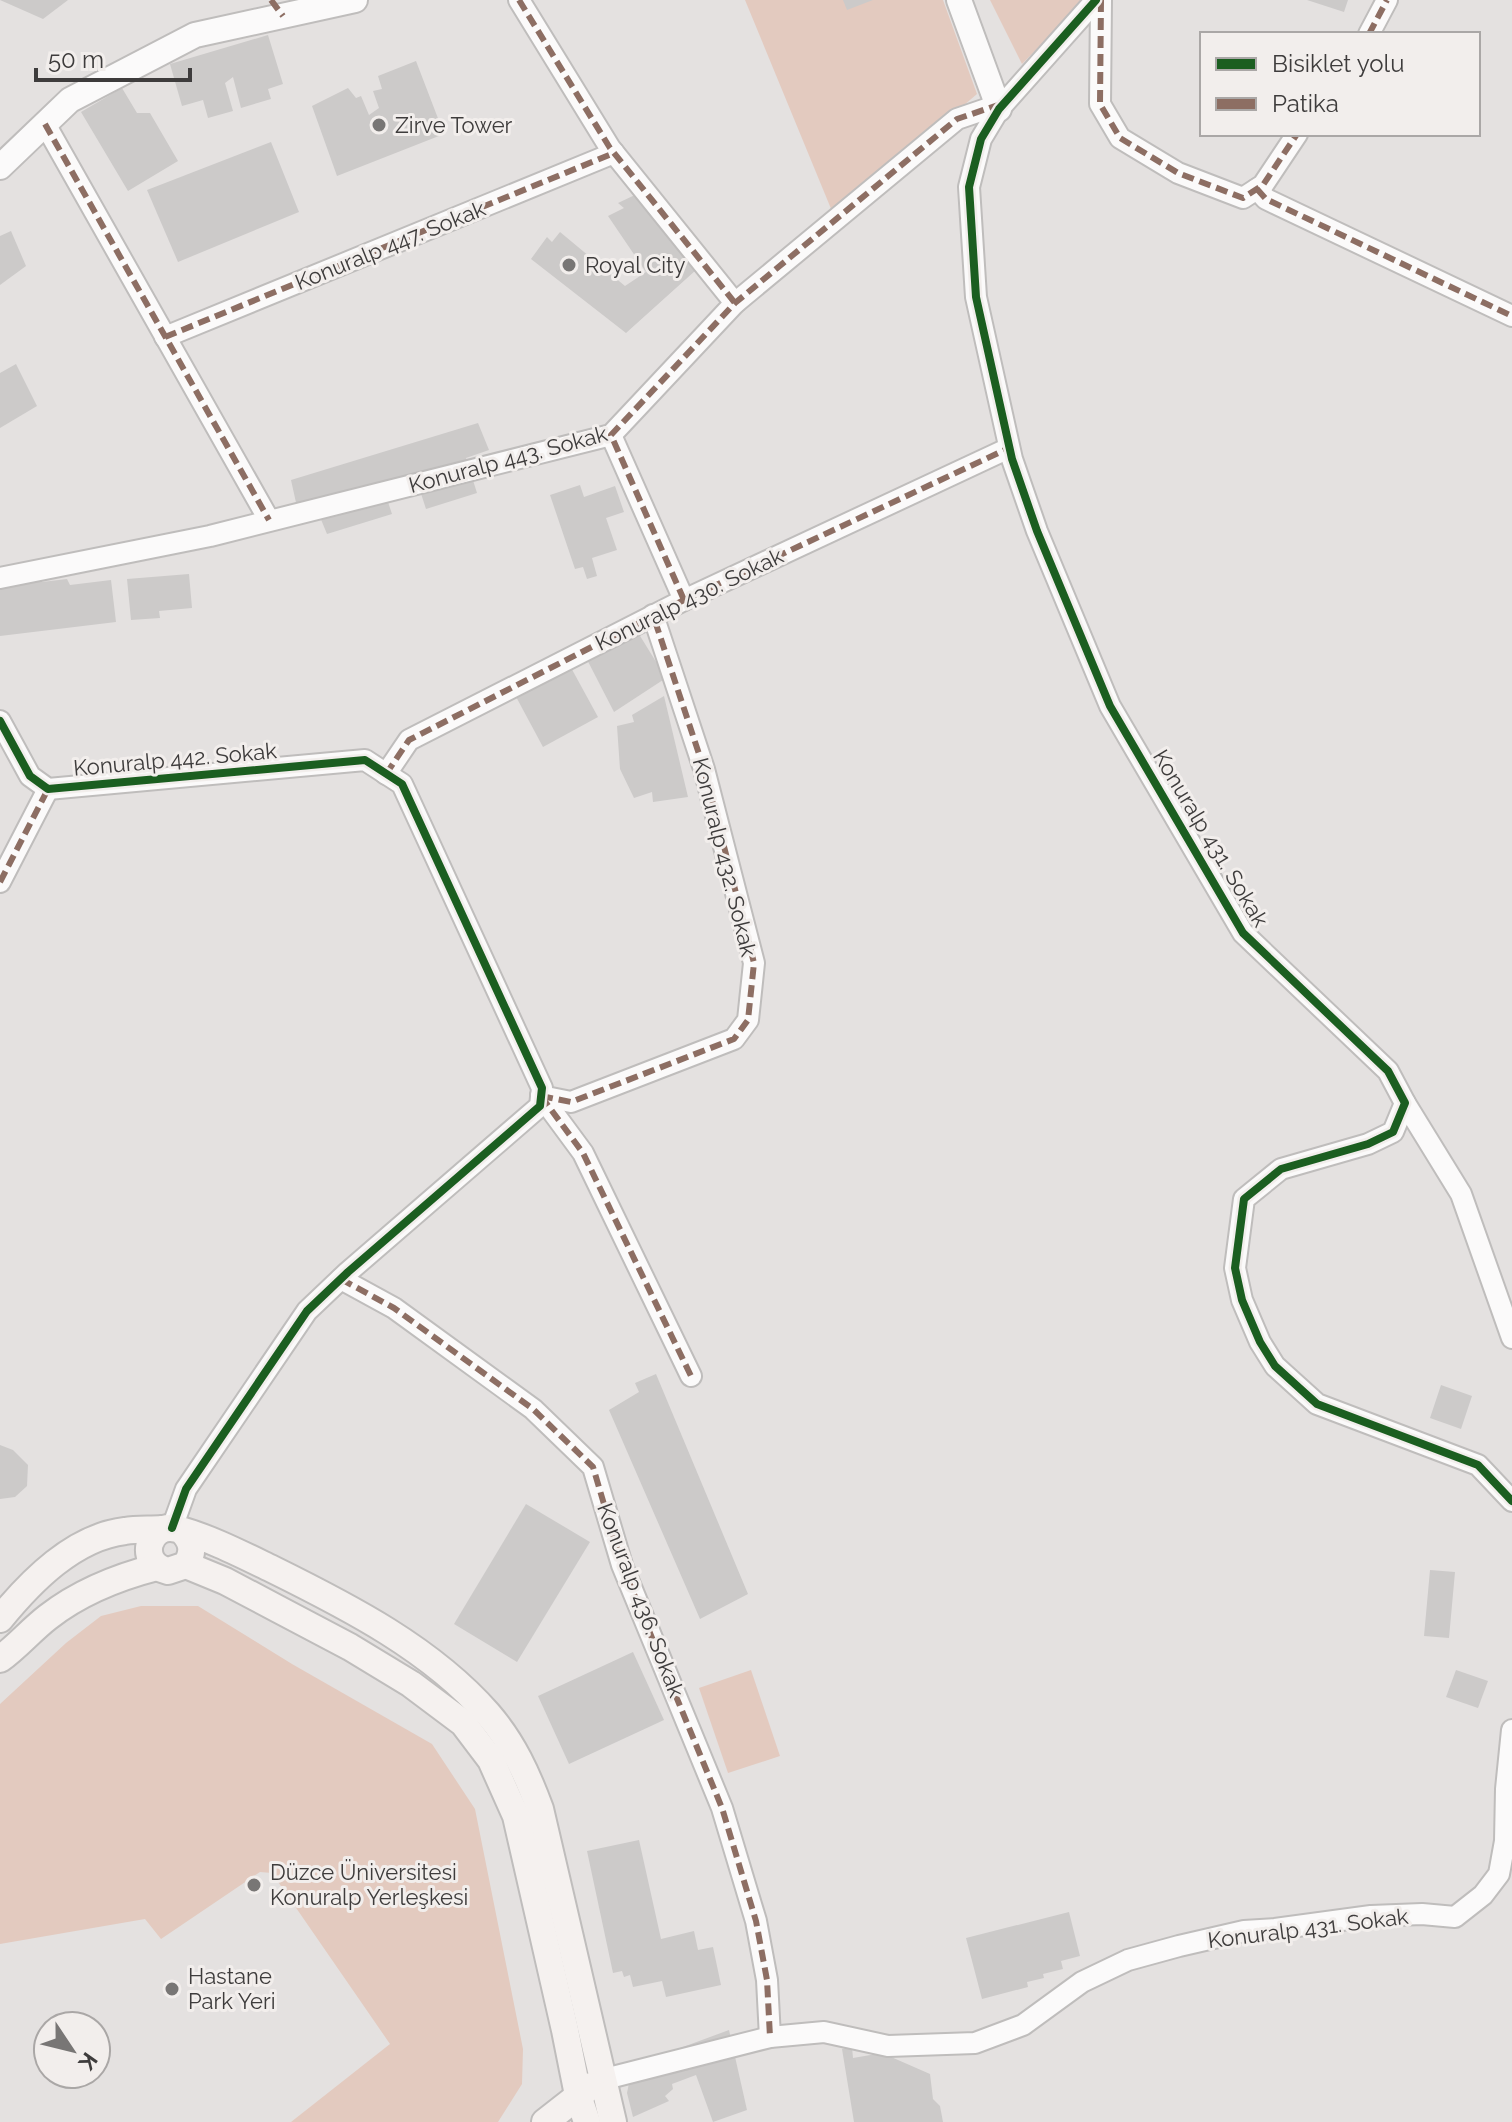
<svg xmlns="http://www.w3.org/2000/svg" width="1512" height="2122" viewBox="0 0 1512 2122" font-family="Raleway,sans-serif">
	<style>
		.green { fill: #e3cabf }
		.building { fill: #cccac9 }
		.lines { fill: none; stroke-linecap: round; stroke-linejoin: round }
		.minor-casing { stroke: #bfbdbc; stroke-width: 24 }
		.tertiary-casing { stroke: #bfbdbc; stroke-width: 28 }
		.secondary-casing { stroke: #bfbdbc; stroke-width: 30 }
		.minor { stroke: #fbfafa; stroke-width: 20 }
		.tertiary { stroke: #fbfafa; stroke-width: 24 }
		.secondary { stroke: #f5f1ef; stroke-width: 26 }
		.quiet { stroke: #8d6e63; stroke-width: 6; stroke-dasharray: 12 6; stroke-linecap: butt }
		.cycleway-casing { stroke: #f2eeec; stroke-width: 13 }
		.cycleway { stroke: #1b5e20; stroke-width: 8 }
		.poi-dot { fill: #787675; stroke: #f2eeec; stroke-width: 3 }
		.labels { text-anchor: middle; stroke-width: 6; stroke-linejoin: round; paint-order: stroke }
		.poi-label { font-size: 22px; fill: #3e3c3c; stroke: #f2eeec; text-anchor: start }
		.street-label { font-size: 22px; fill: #3e3c3c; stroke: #f2eeec }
	</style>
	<rect width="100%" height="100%" fill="#e4e1e0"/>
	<g class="green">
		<path d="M745,0H943L977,94L834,216Z"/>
		<path d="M990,0H1085L1022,64Z"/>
		<path d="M141,1606H198L292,1664L432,1744L475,1809L523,2049L522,2084L498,2122H291L390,2044L272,1873L260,1872L161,1939L145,1919L0,1944V1704L66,1643L101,1616Z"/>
		<path d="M751,1670L780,1756L728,1773L699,1688Z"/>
	</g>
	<g class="building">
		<path d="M0,0H68L43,19Z"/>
		<path d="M843,0H873L847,10Z"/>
		<path d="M1307,0H1348L1344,12Z"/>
		<path d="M268,35L283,84L268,89L271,99L241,108L233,77L225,83L233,111L208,118L203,100L182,106L170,64Z"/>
		<path d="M416,61L444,134L337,176L312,106L348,88L356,98L361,96L369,115L379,108L373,91L382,89L378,76Z"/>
		<path d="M122,88L137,113H150L178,161L128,191L81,112Z"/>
		<path d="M271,142L299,212L178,262L147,190Z"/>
		<path d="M637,194L696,270L626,333L531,259L547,237L552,242L560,232L625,286L646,272L608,216L624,208L618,203Z"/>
		<path d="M11,231L26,266L0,285V236Z"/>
		<path d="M16,364L37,406L0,428V373Z"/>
		<path d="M478,423L489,450L466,458L477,493L426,509L416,478L383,487L392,514L327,534L320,517L301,525L291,480Z"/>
		<path d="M580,485L584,497L615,486L624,512L606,518L617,550L592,558L597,576L587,579L583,567L575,569L550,495Z"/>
		<path d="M189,574L192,608L159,611L160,618L131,620L127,579Z"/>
		<path d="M41,576L42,582L67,579L70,585L111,580L116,622L0,636V581Z"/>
		<path d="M629,618L666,678L614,712L580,646Z"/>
		<path d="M569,664L598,717L543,747L514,693Z"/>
		<path d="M664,696L688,797L653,802L652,792L634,798L620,769L617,726L634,722L632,715Z"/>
		<path d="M656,1374L748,1594L700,1619L609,1410L639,1392L635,1383Z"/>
		<path d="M1441,1385L1472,1396L1461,1429L1430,1418Z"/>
		<path d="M0,1445L13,1450L28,1465L27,1486L15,1497L0,1499Z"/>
		<path d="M526,1504L590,1542L517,1662L454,1624Z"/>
		<path d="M1430,1570L1455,1572L1449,1638L1424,1636Z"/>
		<path d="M633,1652L664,1720L569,1764L538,1696Z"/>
		<path d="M1456,1670L1488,1681L1478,1708L1446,1697Z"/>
		<path d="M639,1840L661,1939L694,1931L698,1950L713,1947L721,1985L666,1997L662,1981L633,1987L630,1975L624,1977L622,1971L613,1973L587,1851Z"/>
		<path d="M1069,1912L1080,1956L1061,1961L1063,1969L1043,1974L1044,1978L1027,1982L1028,1987L982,1999L966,1938Z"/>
		<path d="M729,2030L747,2110L713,2122L696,2075L672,2084L673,2089L665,2096L669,2101L633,2117L627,2093L629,2083L645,2061Z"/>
		<path d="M852,2047L853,2058L882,2053L930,2074L933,2099L940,2106L943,2122H854L842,2049Z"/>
	</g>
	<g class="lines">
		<defs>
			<g id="minor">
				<path d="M519,0L610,148L735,303"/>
				<path d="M1096,0L999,109L981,139L969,187L976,297L1012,459L1037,531L1110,706L1243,933L1388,1071L1405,1103L1393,1132L1368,1144L1281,1169L1244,1199L1235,1268L1242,1300L1260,1342L1275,1366L1317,1404L1478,1465L1512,1501"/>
				<path d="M1101,0L1100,104L1120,138L1178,173L1243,198L1263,185L1297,134"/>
				<path d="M1369,34L1387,0"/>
				<path d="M45,124L269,520"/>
				<path d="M1257,189L1266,199L1512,316"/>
				<path d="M165,337L614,153"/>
				<path d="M611,435L684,600"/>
				<path d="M0,578L210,536L611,435L735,303L957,119L998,105"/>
				<path d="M0,721L30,776L48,789L365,760L402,784L542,1088L540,1106L348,1272L307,1311L186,1489L172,1528"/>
				<path d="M386,774L409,740L684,600L1009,448"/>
				<path d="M0,882L48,789"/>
				<path d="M541,1096L571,1102L734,1039L748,1020L754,963L704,769L653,615"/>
				<path d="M541,1096L583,1153L691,1376"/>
				<path d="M1405,1103L1461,1194L1512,1338"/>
				<path d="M341,1279L394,1308L533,1409L593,1467L622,1565L722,1808L756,1921L767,1980L770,2037"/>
				<path d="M601,2080L770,2037L824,2032L888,2046L975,2043L1023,2025L1082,1982L1128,1960L1179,1946L1244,1931L1275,1929L1371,1916L1422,1914L1455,1917L1483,1895L1499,1874L1505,1841L1506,1789L1512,1730"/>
			</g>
			<g id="tertiary">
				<path d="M959,0L999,109"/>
				<path d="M0,167L70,100L195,35L355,0"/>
			</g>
			<g id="secondary">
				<path d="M182,1531C193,1542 194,1552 186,1565L168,1571C136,1564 148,1521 177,1529C210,1538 241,1554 272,1569C349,1607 431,1649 488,1714C513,1743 527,1774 540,1809L613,2122"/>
				<path d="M186,1565L225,1581L278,1609L350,1647L411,1684L463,1723L491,1760L516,1816L565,2030L578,2095L587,2122"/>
				<path d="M0,1619C31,1581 74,1537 125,1531C137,1529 150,1530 162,1529"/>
				<path d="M0,1659C17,1647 31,1630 48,1617C80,1592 118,1577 157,1567"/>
				<path d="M545,2122L591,2086"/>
			</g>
		</defs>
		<use href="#minor" class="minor-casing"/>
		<use href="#tertiary" class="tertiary-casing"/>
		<use href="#secondary" class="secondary-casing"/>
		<use href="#minor" class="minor"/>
		<use href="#tertiary" class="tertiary"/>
		<use href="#secondary" class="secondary"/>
		<g class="quiet">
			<path d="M271,0L283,16"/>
			<path d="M519,0L610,148L735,303"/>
			<path d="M1101,0L1100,104L1120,138L1178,173L1243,198L1263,185L1297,134"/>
			<path d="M1369,34L1387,0"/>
			<path d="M45,124L269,520"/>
			<path d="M1257,189L1266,199L1512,316"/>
			<path d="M165,337L614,153"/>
			<path d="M684,600L611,435L735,303L957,119L998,105"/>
			<path d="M386,774L409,740L684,600L1009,448"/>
			<path d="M0,882L48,789"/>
			<path d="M541,1096L571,1102L734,1039L748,1020L754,963L704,769L653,615"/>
			<path d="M541,1096L583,1153L691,1376"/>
			<path d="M341,1279L394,1308L533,1409L593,1467L622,1565L722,1808L756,1921L767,1980L770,2037"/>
		</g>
		<defs>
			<g id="cycleway">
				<path d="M1096,0L999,109L981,139L969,187L976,297L1012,459L1037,531L1110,706L1243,933L1388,1071L1405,1103L1393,1132L1368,1144L1281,1169L1244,1199L1235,1268L1242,1300L1260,1342L1275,1366L1317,1404L1478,1465L1512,1501"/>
				<path d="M0,721L30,776L48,789L365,760L402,784L542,1088L540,1106L348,1272L307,1311L186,1489L172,1528"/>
			</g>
		</defs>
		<use href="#cycleway" class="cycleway-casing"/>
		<use href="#cycleway" class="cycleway"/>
	</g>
	<g class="poi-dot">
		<circle cx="379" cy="125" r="8"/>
		<circle cx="569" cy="265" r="8"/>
		<circle cx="254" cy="1885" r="8"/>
		<circle cx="172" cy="1989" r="8"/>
	</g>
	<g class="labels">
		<g class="poi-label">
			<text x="395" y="133">Zirve Tower</text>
			<text x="585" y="273">Royal City</text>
			<text x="270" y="1880">Düzce Üniversitesi<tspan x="270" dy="25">Konuralp Yerleşkesi</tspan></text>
			<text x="188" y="1984">Hastane<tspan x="188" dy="25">Park Yeri</tspan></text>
		</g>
		<g class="street-label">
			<text transform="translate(390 245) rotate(-22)" y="8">Konuralp 447. Sokak</text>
			<text transform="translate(508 459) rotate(-15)" y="8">Konuralp 443. Sokak</text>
			<text transform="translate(689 599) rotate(-26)" y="8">Konuralp 430. Sokak</text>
			<text transform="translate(175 759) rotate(-5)" y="8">Konuralp 442. Sokak</text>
			<text transform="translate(1211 838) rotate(59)" y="8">Konuralp 431. Sokak</text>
			<text transform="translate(725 857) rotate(76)" y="8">Konuralp 432. Sokak</text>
			<text transform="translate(641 1600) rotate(69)" y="8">Konuralp 436. Sokak</text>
			<text transform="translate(1308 1928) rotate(-7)" y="8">Konuralp 431. Sokak</text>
		</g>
	</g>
	<rect x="1200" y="32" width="280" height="104" fill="#f2eeec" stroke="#aaa7a6" stroke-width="2"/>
	<rect x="1216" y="58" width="40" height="12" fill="#1b5e20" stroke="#aaa7a6" stroke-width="2"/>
	<text x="1272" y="72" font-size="24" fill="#3e3c3c">Bisiklet yolu</text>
	<rect x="1216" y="98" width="40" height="12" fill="#8d6e63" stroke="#aaa7a6" stroke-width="2"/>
	<text x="1272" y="112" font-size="24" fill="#3e3c3c">Patika</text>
	<g transform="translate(72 2050) rotate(125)"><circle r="38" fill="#f2eeec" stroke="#aaa7a6" stroke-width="2"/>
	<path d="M0-6L14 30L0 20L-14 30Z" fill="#787675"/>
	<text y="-12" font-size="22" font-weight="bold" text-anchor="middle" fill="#3e3c3c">K</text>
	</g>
	<path d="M36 68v12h154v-12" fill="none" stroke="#3e3c3c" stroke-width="4"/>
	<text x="48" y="68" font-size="24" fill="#3e3c3c" stroke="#f2eeec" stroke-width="6" paint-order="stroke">50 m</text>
</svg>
